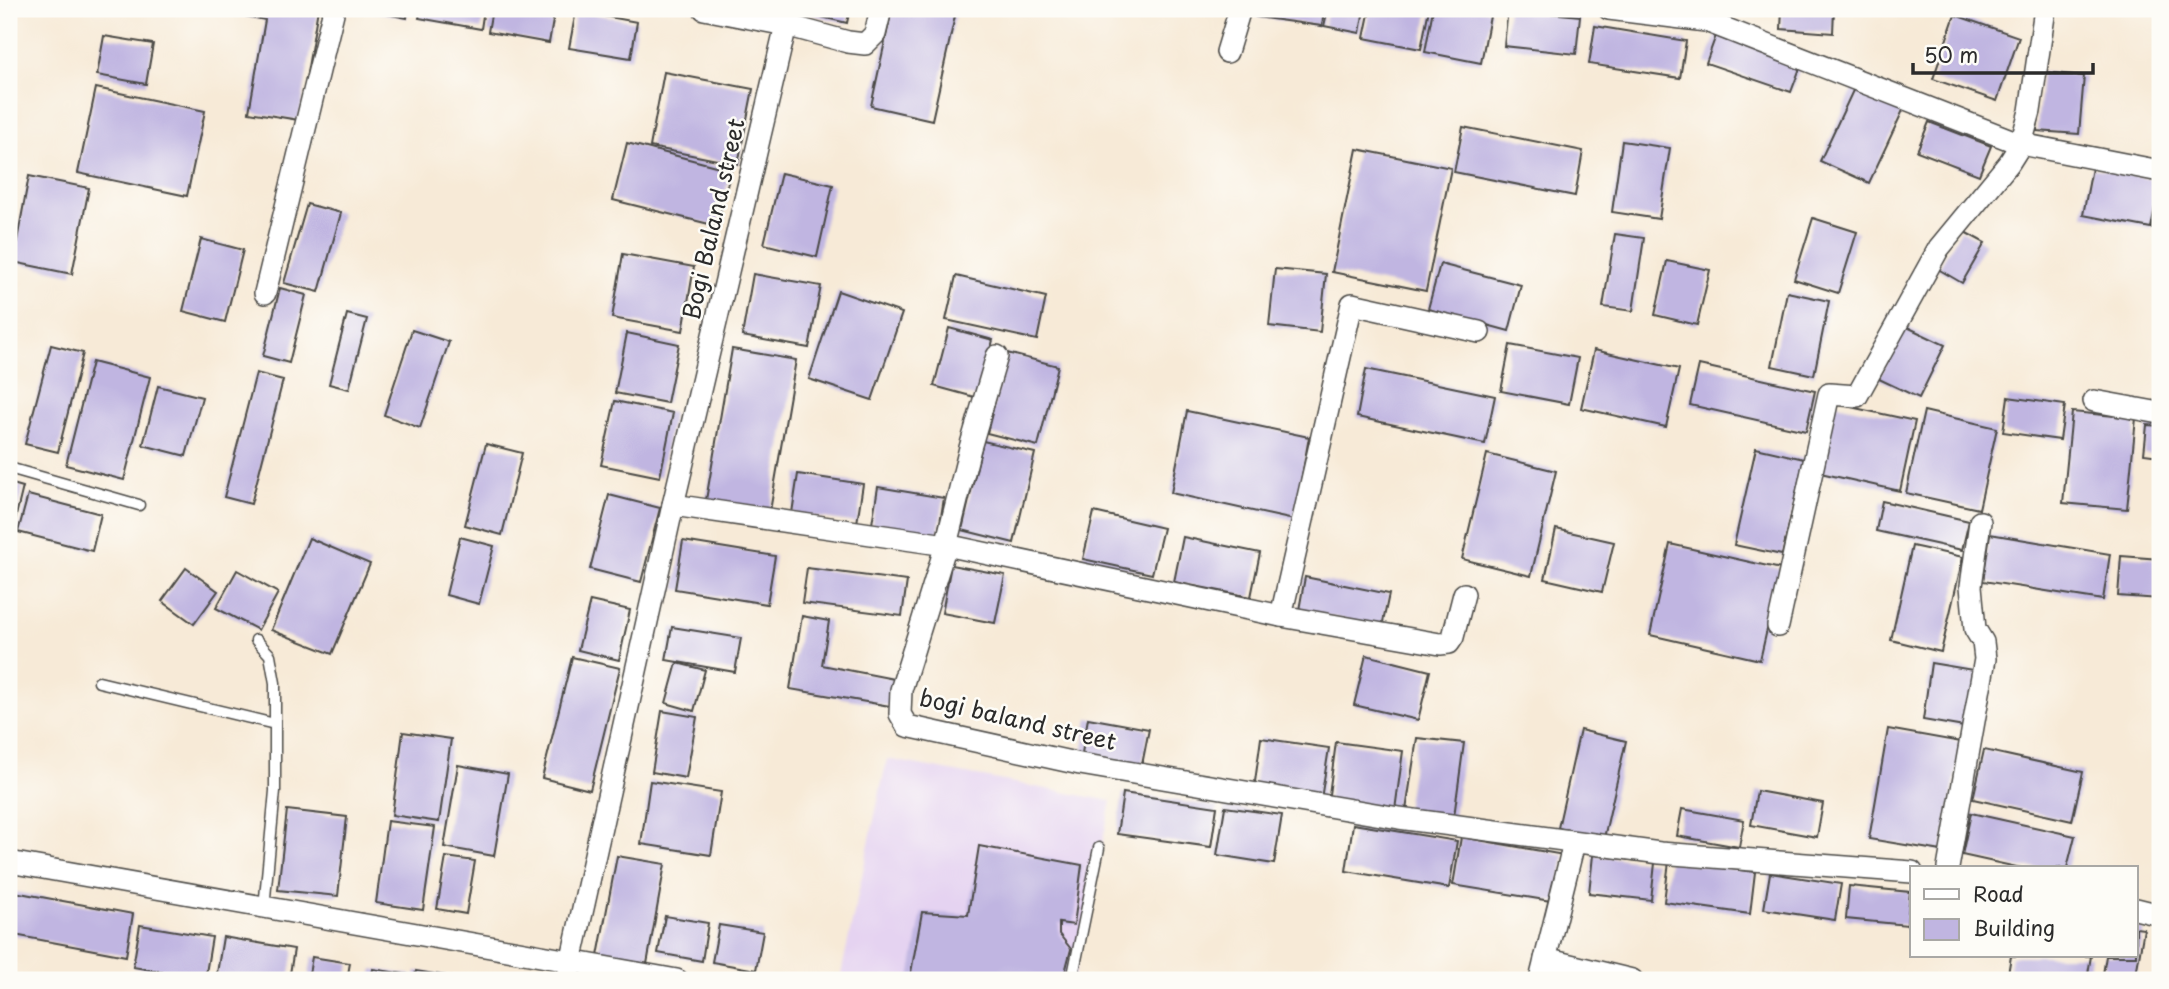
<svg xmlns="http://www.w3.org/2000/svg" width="2169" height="989" viewBox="0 0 2169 989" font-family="'Playpen Sans',sans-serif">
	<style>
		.built { fill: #e5d3f1 }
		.building { fill: #c0b5e1 }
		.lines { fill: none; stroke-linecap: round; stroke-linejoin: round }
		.lane-casing { stroke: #4a4845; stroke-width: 13 }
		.street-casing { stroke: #4a4845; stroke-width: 24 }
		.lane { stroke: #fff; stroke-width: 10 }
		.street { stroke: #fff; stroke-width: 21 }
		.labels { text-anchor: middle; stroke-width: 5; stroke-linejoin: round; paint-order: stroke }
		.street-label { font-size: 23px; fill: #2b2b2b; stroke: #fdfcf7 }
	</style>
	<rect width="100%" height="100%" fill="#fdfcf7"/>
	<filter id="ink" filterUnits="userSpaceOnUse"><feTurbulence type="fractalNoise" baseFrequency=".0143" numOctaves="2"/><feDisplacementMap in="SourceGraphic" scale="14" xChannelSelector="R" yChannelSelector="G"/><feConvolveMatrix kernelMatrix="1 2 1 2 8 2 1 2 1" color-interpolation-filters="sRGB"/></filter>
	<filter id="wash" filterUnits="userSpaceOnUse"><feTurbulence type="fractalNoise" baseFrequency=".00686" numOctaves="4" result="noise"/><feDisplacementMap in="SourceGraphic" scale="28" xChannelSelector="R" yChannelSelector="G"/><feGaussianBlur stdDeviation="1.57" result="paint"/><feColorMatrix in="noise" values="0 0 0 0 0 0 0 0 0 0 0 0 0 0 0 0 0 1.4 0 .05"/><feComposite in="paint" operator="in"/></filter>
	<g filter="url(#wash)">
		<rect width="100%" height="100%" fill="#f7ead7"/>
		<path class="built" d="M887,759L1111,801L1074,980H870L841,974Z"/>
		<g id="blocks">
			<g class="building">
				<path d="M209,9H318L299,120L249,112L265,20Z"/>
				<path d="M361,9H408L407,18Z"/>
				<path d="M421,9H484L481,29L419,18Z"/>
				<path d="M492,9H555L549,43L488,32Z"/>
				<path d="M788,9H850L847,23Z"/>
				<path d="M892,9H923L955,16L932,120L871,106Z"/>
				<path d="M1258,9H1324L1322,26L1256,17Z"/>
				<path d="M1328,9H1364L1360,33L1324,26Z"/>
				<path d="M1370,9H1429L1421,49L1364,38Z"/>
				<path d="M1433,9H1480L1491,11L1481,63L1425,52Z"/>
				<path d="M1508,9L1580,16L1576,54L1504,46Z"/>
				<path d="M1782,9H1834L1833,33L1781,29Z"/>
				<path d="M576,11L637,22L631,58L569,48Z"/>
				<path d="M1955,15L2019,37L1997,101L1933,79Z"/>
				<path d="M1595,26L1686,41L1680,78L1589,64Z"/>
				<path d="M1718,30L1803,60L1791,92L1706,63Z"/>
				<path d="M104,36L153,44L146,84L97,75Z"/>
				<path d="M664,72L753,89L738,164L650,147Z"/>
				<path d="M2042,72L2084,76L2079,134L2037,131Z"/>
				<path d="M1856,84L1905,106L1869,183L1820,161Z"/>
				<path d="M96,88L205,111L187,196L78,173Z"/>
				<path d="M1929,122L1991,146L1979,175L1917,151Z"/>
				<path d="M1463,127L1583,151L1575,196L1454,172Z"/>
				<path d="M1622,141L1670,148L1659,219L1612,212Z"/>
				<path d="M627,143L731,170L717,226L613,200Z"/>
				<path d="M1357,149L1451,168L1426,291L1332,272Z"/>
				<path d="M2092,168L2160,181L2151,228L2083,215Z"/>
				<path d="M781,173L833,185L817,257L764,244Z"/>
				<path d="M29,176L89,188L72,274L13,262Z"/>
				<path d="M307,204L341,213L319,292L284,283Z"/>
				<path d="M1813,218L1857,232L1838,293L1794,279Z"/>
				<path d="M1961,230L1985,243L1962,283L1938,269Z"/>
				<path d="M1615,234L1644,238L1633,311L1603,307Z"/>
				<path d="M201,239L243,250L225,322L183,311Z"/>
				<path d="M623,254L694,267L683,331L612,318Z"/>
				<path d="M1667,261L1710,270L1697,325L1655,315Z"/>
				<path d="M1440,264L1521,285L1509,331L1428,309Z"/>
				<path d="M1275,269L1326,274L1320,332L1269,326Z"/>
				<path d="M753,274L821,286L809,348L742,336Z"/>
				<path d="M956,276L1046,297L1037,340L946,320Z"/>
				<path d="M280,288L306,295L289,363L263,356Z"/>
				<path d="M838,291L902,313L872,400L809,379Z"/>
				<path d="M1787,292L1829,301L1814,375L1772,366Z"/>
				<path d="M347,314L367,319L349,389L329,384Z"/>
				<path d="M1905,326L1945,345L1919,398L1879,379Z"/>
				<path d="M949,328L993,340L978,398L934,386Z"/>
				<path d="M412,330L449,342L420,428L384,415Z"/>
				<path d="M627,333L679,344L667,403L615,393Z"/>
				<path d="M51,345L83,353L58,452L25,444Z"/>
				<path d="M1510,345L1578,358L1569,404L1501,391Z"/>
				<path d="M732,349L796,360L770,511L706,500Z"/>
				<path d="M1594,350L1679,369L1666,427L1581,408Z"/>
				<path d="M1007,353L1058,366L1038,446L987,433Z"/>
				<path d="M92,362L150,377L124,480L66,465Z"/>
				<path d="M1699,365L1815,391L1806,431L1690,405Z"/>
				<path d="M1366,369L1495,396L1485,444L1357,417Z"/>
				<path d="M256,373L283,380L251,504L224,497Z"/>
				<path d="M158,386L202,397L186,456L143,445Z"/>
				<path d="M2008,397L2065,405L2060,440L2003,432Z"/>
				<path d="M615,401L673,413L660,477L601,465Z"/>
				<path d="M1832,403L1915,421L1900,491L1816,472Z"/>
				<path d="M1187,411L1309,437L1294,520L1171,493Z"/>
				<path d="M1924,411L1997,428L1979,509L1906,493Z"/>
				<path d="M2072,412L2136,418L2127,509L2063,503Z"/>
				<path d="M2147,425L2160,426V456L2144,454Z"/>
				<path d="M983,441L1035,453L1014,543L962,530Z"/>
				<path d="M486,444L522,453L502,535L465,525Z"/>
				<path d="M1756,448L1804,459L1782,555L1734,545Z"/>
				<path d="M1487,454L1556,471L1531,576L1462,559Z"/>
				<path d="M798,474L863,484L857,523L792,513Z"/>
				<path d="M9,483L23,487L14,524L9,523Z"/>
				<path d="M878,487L944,498L937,541L871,530Z"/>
				<path d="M28,495L101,514L92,551L18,532Z"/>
				<path d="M609,495L660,508L641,582L590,569Z"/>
				<path d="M1882,501L1969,521L1962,550L1876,531Z"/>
				<path d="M1094,512L1163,528L1152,574L1083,559Z"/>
				<path d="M1556,529L1614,542L1602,592L1545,579Z"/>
				<path d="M1990,534L2110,554L2103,600L1983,581Z"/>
				<path d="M460,537L494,546L479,604L446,595Z"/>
				<path d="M1183,537L1260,553L1251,597L1174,582Z"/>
				<path d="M309,538L370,564L332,654L271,630Z"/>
				<path d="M683,541L775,556L767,604L675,589Z"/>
				<path d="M1670,544L1781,569L1760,660L1650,635Z"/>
				<path d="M1912,546L1963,557L1941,652L1891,640Z"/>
				<path d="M2121,556L2160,559V599L2118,596Z"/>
				<path d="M951,565L1005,575L995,623L942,613Z"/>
				<path d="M186,568L218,591L194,624L162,601Z"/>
				<path d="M807,568L907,581L902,616L802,603Z"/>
				<path d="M237,570L278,593L258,630L216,608Z"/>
				<path d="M1305,577L1389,594L1382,627L1299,610Z"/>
				<path d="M590,601L630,610L619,660L578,650Z"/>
				<path d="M802,616L829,621L822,665L894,679L890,706L790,689Z"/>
				<path d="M672,627L741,638L735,672L666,660Z"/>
				<path d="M1366,655L1430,671L1418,720L1354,705Z"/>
				<path d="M572,657L620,668L590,790L542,778Z"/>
				<path d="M677,663L705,670L694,711L666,703Z"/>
				<path d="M1931,663L1979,671L1970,728L1923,720Z"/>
				<path d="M662,711L697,717L686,778L652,772Z"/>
				<path d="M1088,718L1149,729L1141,770L1081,759Z"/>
				<path d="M1888,729L1961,742L1942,851L1869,839Z"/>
				<path d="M1580,730L1626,741L1604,838L1558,828Z"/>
				<path d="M403,732L451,739L439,822L392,815Z"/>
				<path d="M1261,738L1329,748L1321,799L1254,789Z"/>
				<path d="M1417,738L1464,743L1453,824L1405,817Z"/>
				<path d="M1336,742L1403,751L1395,810L1328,802Z"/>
				<path d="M1984,750L2083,772L2072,821L1973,799Z"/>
				<path d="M458,765L508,774L494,856L444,847Z"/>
				<path d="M650,781L721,792L711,855L641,844Z"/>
				<path d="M1757,791L1823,803L1817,837L1751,825Z"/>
				<path d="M1123,793L1217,807L1211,847L1117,834Z"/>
				<path d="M1225,807L1282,815L1274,864L1217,855Z"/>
				<path d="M1682,809L1744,820L1739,847L1677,836Z"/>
				<path d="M287,810L347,817L338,896L278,890Z"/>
				<path d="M1971,813L2075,836L2067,868H2021L1962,855Z"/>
				<path d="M387,821L435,827L423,910L376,903Z"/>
				<path d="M1353,824L1457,841L1449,888L1346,871Z"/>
				<path d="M1461,837L1564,855L1557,902L1453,885Z"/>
				<path d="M979,846L1082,865L1074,925L1059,923V934L1071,949L1063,980H922L910,978L922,912L968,915Z"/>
				<path d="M1593,855L1655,863L1651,900L1589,893Z"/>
				<path d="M617,856L665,864L647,964L598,956Z"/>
				<path d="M446,857L475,861L466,914L437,909Z"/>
				<path d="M1669,861L1755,872L1750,914L1664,902Z"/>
				<path d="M1770,873L1841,884L1835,920L1764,909Z"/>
				<path d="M1849,886L1910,892L1907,925L1846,919Z"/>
				<path d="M9,891L133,914L126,956L9,934Z"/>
				<path d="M665,916L708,923L702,961L658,953Z"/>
				<path d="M140,925L212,937L205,979L133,967Z"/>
				<path d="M719,925L763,932L756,970L712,962Z"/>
				<path d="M2136,928L2144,929L2135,980H2102L2106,956H2136Z"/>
				<path d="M223,937L294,949L289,980L216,979Z"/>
				<path d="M2011,956H2091L2087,980H2007Z"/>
				<path d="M312,957L350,963L347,980H308Z"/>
				<path d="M373,969L411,975L410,980H371Z"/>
				<path d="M416,971L453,977V980H414Z"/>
				<path d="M1566,973L1596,980H1565Z"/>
			</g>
		</g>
	</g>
	<g filter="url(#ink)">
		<use href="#blocks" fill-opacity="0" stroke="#4a4845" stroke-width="2"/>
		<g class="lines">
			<defs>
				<g id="lane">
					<path d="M9,468L139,505"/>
					<path d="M256,640L270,655L275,683V791L264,908"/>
					<path d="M99,682L275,724"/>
					<path d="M1072,980L1099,848"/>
				</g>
				<g id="street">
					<path d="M1609,9L1706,21L2021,144L2160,171"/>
					<path d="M786,25L848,42L865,44L875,34L881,9"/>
					<path d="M1227,52L1240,9"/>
					<path d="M265,293L334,9"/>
					<path d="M997,356L970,448L946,545L1281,616L1440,644L1449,643L1453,637L1464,594"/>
					<path d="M2094,401L2160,413"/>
					<path d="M673,505L946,545L901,690L900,714L907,726L1080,764L1399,818L1660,853L1912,872"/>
					<path d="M1281,616L1352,304L1479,332"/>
					<path d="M1778,626L1829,394L1857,396L1939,248L2009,163L2021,144L2030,111L2045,9"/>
					<path d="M9,862L677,980"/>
					<path d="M1948,868L1985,659L1983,642L1975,629L1971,586L1980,522"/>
					<path d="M2136,909L2160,915"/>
					<path d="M1545,959L1632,980"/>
					<path d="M567,980L673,505L786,25L704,9"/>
					<path d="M1540,980L1574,843"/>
				</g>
			</defs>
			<use href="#lane" class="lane-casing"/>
			<use href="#street" class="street-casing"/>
			<use href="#lane" class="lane"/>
			<use href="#street" class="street"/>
		</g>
	</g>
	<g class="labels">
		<g class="street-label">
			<text transform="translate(714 219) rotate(-77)" y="8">Bogi Baland street</text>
			<text transform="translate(1018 720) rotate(13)" y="8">bogi baland street</text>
		</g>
	</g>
	<rect width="2169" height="989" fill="none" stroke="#fdfcf7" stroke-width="35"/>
	<rect x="1910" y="866" width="228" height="91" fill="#fdfcf7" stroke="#a9a8a5" stroke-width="2"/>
	<rect x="1924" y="889" width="35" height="10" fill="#ffffff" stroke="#a9a8a5" stroke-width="2"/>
	<text x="1973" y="902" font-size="21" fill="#2b2b2b">Road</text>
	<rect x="1924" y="919" width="35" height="21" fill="#c0b5e1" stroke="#a9a8a5" stroke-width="2"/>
	<text x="1973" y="936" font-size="21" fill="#2b2b2b">Building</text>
	<path d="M1913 63v10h180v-10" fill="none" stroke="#2b2b2b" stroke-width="3.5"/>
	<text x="1924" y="63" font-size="21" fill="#2b2b2b" stroke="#fdfcf7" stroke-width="5" paint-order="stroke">50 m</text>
</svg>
